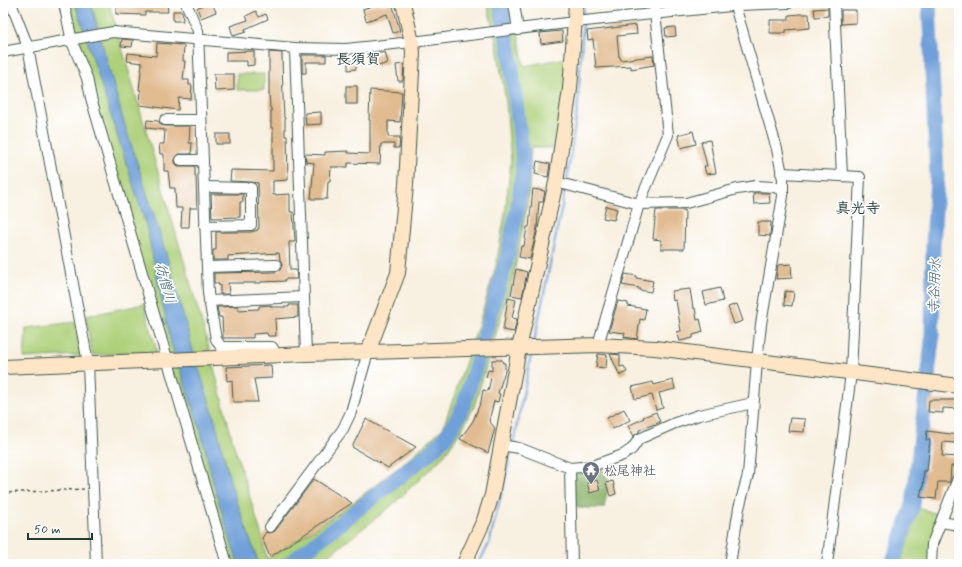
<svg xmlns="http://www.w3.org/2000/svg" width="962" height="567" viewBox="0 0 962 567" font-family="Mynerve,'Klee One',sans-serif">
	<style>
		.green { fill: #add079; stroke: #668656 }
		.forest { fill: #8ab269; stroke: #54784e }
		.water { fill: #6fa0d9; stroke: #476e86 }
		.lines { fill: none; stroke-linecap: round; stroke-linejoin: round }
		.stream { stroke: #6fa0d9; stroke-width: 2.5 }
		.river { stroke: #6fa0d9; stroke-width: 15 }
		.building { fill: #e2bc91 }
		.street-casing { stroke: #40584e; stroke-width: 12 }
		.secondary-casing { stroke: #40584e; stroke-width: 16 }
		.path { stroke: #40584e; stroke-width: 1.5; stroke-dasharray: 3 3; stroke-linecap: butt }
		.street { stroke: #fff; stroke-width: 10 }
		.secondary { stroke: #fde5c5; stroke-width: 14 }
		.labels { text-anchor: middle; stroke-width: 3.5; stroke-linejoin: round; paint-order: stroke }
		.worship-label { font-size: 13px; font-weight: bold; fill: #5b616d; stroke: #fff; text-anchor: start }
		.water-label { font-size: 14px; font-style: italic; fill: #3b606e; stroke: #fff }
		.quarter-label { font-size: 15px; font-weight: bold; fill: #1f3d34; stroke: #fff }
	</style>
	<rect width="100%" height="100%" fill="#fff"/>
	<filter id="ink" filterUnits="userSpaceOnUse"><feTurbulence type="fractalNoise" baseFrequency=".025" numOctaves="2"/><feDisplacementMap in="SourceGraphic" scale="8" xChannelSelector="R" yChannelSelector="G"/><feConvolveMatrix kernelMatrix="1 2 1 2 8 2 1 2 1" color-interpolation-filters="sRGB"/></filter>
	<filter id="wash" filterUnits="userSpaceOnUse"><feTurbulence type="fractalNoise" baseFrequency=".012" numOctaves="4" result="noise"/><feDisplacementMap in="SourceGraphic" scale="16" xChannelSelector="R" yChannelSelector="G"/><feGaussianBlur stdDeviation="0.9" result="paint"/><feColorMatrix in="noise" values="0 0 0 0 0 0 0 0 0 0 0 0 0 0 0 0 0 1.4 0 .05"/><feComposite in="paint" operator="in"/></filter>
	<g filter="url(#wash)">
		<rect width="100%" height="100%" fill="#f8f0e0"/>
		<g class="green">
			<path d="M68,3H109L206,337L234,446L261,533L267,559L339,513L403,464L443,428L479,323L496,266L505,214L511,161L506,102L497,46L487,3H513L524,66L571,57L562,148H531L529,195L514,273L474,407L461,431L442,458L390,507L318,564H228L90,95Z"/>
			<rect x="237" y="74" width="27" height="16"/>
			<path d="M144,304L157,352L92,355L86,316Z"/>
			<path d="M75,322L81,355L24,358L26,328Z"/>
			<path d="M919,508L943,516L931,564H900Z"/>
		</g>
		<path class="forest" d="M599,463L609,481L604,508H578L571,497L570,468Z"/>
		<path class="water" d="M75,3H91L123,119L166,253L192,347L215,420L232,488L259,564H238L215,490L200,428L171,344L146,225Z"/>
		<g class="lines">
			<g class="stream">
				<path d="M583,18L584,3"/>
				<path d="M567,181L578,103L583,23"/>
				<path d="M534,342L566,186"/>
				<path d="M513,444L532,351"/>
				<path d="M478,564L489,544L512,449"/>
			</g>
			<g class="river">
				<path d="M289,564L428,454L443,440L453,426L461,411L467,395L507,258L518,205L523,170L522,151L510,54L500,3"/>
				<path d="M892,564L913,505L932,341L933,246L937,177L929,3"/>
			</g>
		</g>
		<g id="blocks">
			<g class="building">
				<path d="M116,3H167L168,12H145V15L116,14Z"/>
				<path d="M207,3H212L216,12L201,18L197,8Z"/>
				<path d="M381,3V5L392,3L400,31L393,33L387,14L366,21L363,9Z"/>
				<path d="M828,8V16L815,17L814,9Z"/>
				<path d="M841,10H856V23L841,24Z"/>
				<path d="M173,11H182L183,21H173Z"/>
				<path d="M256,11L259,17L266,14L268,19L245,29L246,32L233,36L230,26L248,20L246,16Z"/>
				<path d="M801,14H809L810,28L786,30V33H770V20H789V15Z"/>
				<path d="M636,25L637,34L617,36L619,57H620L621,60L653,56L654,65L631,69V66L596,68L593,39L588,40L587,31Z"/>
				<path d="M675,27L676,36L666,37L665,28Z"/>
				<path d="M562,31L563,41L541,44L540,33Z"/>
				<path d="M122,39L133,40L132,47L121,46Z"/>
				<path d="M157,43L184,45L183,61H185L183,80H189V85H192L191,99L179,98L178,110L140,105L141,90H139L142,63L127,61L128,53L156,56Z"/>
				<path d="M254,51V65L247,66V61H226V52Z"/>
				<path d="M269,52L282,53L283,97L284,118H285V136H287L288,180L273,181V195L290,194V212H293L295,242H289L290,270H296L297,279H285V281L261,282V283H228L229,294H220V285H218V283H214V273L276,272L280,270L282,265L280,260L279,253L228,256V260H213V250H216V232H251L258,230V228H259L258,183L251,182L230,181L231,170L273,171V128H271V108H270L269,93Z"/>
				<path d="M385,52L388,63L375,67L372,55Z"/>
				<path d="M302,55H326V62H306V73H302Z"/>
				<path d="M348,60H356V69L348,70Z"/>
				<path d="M404,64L403,81H398L396,65Z"/>
				<path d="M214,74H234V90L215,91Z"/>
				<rect x="346" y="86" width="11" height="18"/>
				<path d="M370,90L402,92L400,122L388,121V137H400L399,148H394V144H381L380,164L348,163V167H331L330,181H328L327,199H311L314,163L306,162L305,154L325,155V152L348,151V153L370,154V120H369Z"/>
				<path d="M321,112V124L306,125L305,113Z"/>
				<path d="M147,120L158,121L161,125L165,126H190L189,143H192L191,154H178L175,160V163L178,166H195V176H196L197,208H190L189,227H181L182,208H176L175,188H170L168,171H164V154H160L159,144H164L165,130L146,128Z"/>
				<path d="M693,131L696,144L681,148L678,135Z"/>
				<rect x="216" y="134" width="14" height="10"/>
				<path d="M710,140L716,173L706,174L704,166H707L701,142Z"/>
				<path d="M537,161L550,164L548,177L535,174Z"/>
				<path d="M533,189L545,191L543,202H539L537,228L530,259L519,257L521,246H524L527,227H529Z"/>
				<path d="M753,193H769L770,203L754,204Z"/>
				<path d="M211,194H243V202H240V217L212,218Z"/>
				<path d="M606,206L617,209L614,220L603,218Z"/>
				<path d="M656,210H685L684,249H661V240L653,239Z"/>
				<path d="M758,222H771L770,236L758,235Z"/>
				<path d="M791,264L792,278L776,279L778,265Z"/>
				<path d="M516,269L527,272L522,297L511,295Z"/>
				<path d="M625,274L637,276L636,278L653,281L651,292L639,290V288L622,285Z"/>
				<path d="M720,288L723,301L706,305L703,292Z"/>
				<path d="M690,289L693,308H695L697,320L700,319L703,332L693,335V338L680,341L677,332L681,331L676,300L673,301L672,291Z"/>
				<path d="M785,291L794,292L792,306L784,305Z"/>
				<path d="M508,298L516,300L512,318L517,319L514,332L503,330Z"/>
				<path d="M618,301L628,303V306L646,309L644,320L640,319L637,339L624,337L625,333L609,331Z"/>
				<path d="M737,304L743,321L734,324L728,307Z"/>
				<path d="M271,305V307H289V305H298V317L275,319L276,336H268L267,333L253,334V338H223L222,317H219L217,307L238,306V310L259,309V306Z"/>
				<path d="M598,354L607,355L606,368L596,367Z"/>
				<path d="M610,354L620,355V367L624,366L627,372L620,375V376Z"/>
				<path d="M492,360H502L503,363H505V371L498,393L500,394L498,402L494,401L489,421L495,428L488,453L460,439L473,421L481,401L483,390L488,391L491,378L486,377L488,370L492,371Z"/>
				<path d="M271,365L272,378L254,379L258,402H233L232,380L227,381L226,367Z"/>
				<path d="M673,380L675,389L659,393L663,408L656,410L652,395L635,399L632,387L653,382L654,385Z"/>
				<path d="M929,400H959V409L943,408V413L928,412Z"/>
				<path d="M624,409L630,420L613,429L607,418Z"/>
				<path d="M656,412L660,422L639,430V432L634,436L628,426L644,418L643,417Z"/>
				<path d="M790,418L805,419L804,432L788,431Z"/>
				<path d="M366,419L416,447L388,468L352,447Z"/>
				<path d="M927,431L959,435V441L955,442V443L943,442L942,456L959,457V466H951L950,482H938L936,499L920,497L922,488L923,489L924,471H927L930,440H926Z"/>
				<path d="M314,479L352,503L270,557L262,538L266,532L270,533L275,531Z"/>
				<path d="M597,480L600,490L590,493L587,483Z"/>
				<path d="M613,481L616,494L610,496L606,483Z"/>
			</g>
		</g>
	</g>
	<g filter="url(#ink)">
		<use href="#blocks" fill-opacity="0" stroke="#40584e" stroke-width="1"/>
		<g class="lines">
			<defs>
				<g id="street">
					<path d="M11,3L28,47L88,363L96,564"/>
					<path d="M64,3L72,42L87,78L91,98L227,564"/>
					<path d="M186,3L198,31L208,293L216,339L221,347H272L277,355"/>
					<path d="M514,3L518,30"/>
					<path d="M834,3L842,176"/>
					<path d="M295,48L306,354"/>
					<path d="M3,52L113,32L295,48L346,49L412,42L575,22L740,5L789,3"/>
					<path d="M165,120H201"/>
					<path d="M181,160H203"/>
					<path d="M781,173L860,177L851,373L827,564"/>
					<path d="M556,182L639,204L686,203L737,189L756,186L774,187L783,190"/>
					<path d="M204,187L251,188V225L205,226"/>
					<path d="M207,267L276,265"/>
					<path d="M209,301L304,297"/>
					<path d="M598,345L639,204L668,135L654,3"/>
					<path d="M501,445L519,448L570,468L592,466L623,455L632,449L639,439L675,423L699,415L753,403"/>
					<path d="M570,468L572,564"/>
					<path d="M941,522L959,525"/>
					<path d="M270,527L343,429L351,412L368,352"/>
					<path d="M730,564L739,508L748,475L757,361L761,324L783,196V179L777,149L735,6"/>
					<path d="M931,564L932,544L959,476"/>
				</g>
				<g id="secondary">
					<path d="M368,352L398,273L406,185L413,53L412,42L403,3"/>
					<path d="M3,367L306,354L598,345L655,348L959,386"/>
					<path d="M464,564L484,520L492,495L519,348L556,182L570,89L576,3"/>
				</g>
			</defs>
			<use href="#street" class="street-casing"/>
			<use href="#secondary" class="secondary-casing"/>
			<g class="path">
				<path d="M959,224L957,247L959,257"/>
				<path d="M3,493L85,489"/>
			</g>
			<use href="#street" class="street"/>
			<use href="#secondary" class="secondary"/>
		</g>
	</g>
	<defs>
		<symbol id="temple-pin" viewBox="-11 -11 22 30"><path d="M0 17L-7.5 6A9.5 9.5 0 1 1 7.5 6Z" fill="#6b7280" stroke="#fff"/><path d="M0-6L5-2H3V0L6.5 2.5H4V6H1.5V3h-3V6H-4V2.5H-6.5L-3 0V-2H-5Z" fill="#fff"/></symbol>
	</defs>
	<g fill-rule="evenodd">
		<use href="#temple-pin" x="581" y="460" width="20" height="27"/>
	</g>
	<g class="labels">
		<g class="worship-label">
			<text x="604" y="475">松尾神社</text>
		</g>
		<g class="water-label">
			<text transform="translate(166 283) rotate(74)" y="5">彷僧川</text>
			<text transform="translate(934 286) rotate(-88)" y="5">寺谷用水</text>
		</g>
		<g class="quarter-label">
			<text x="358" y="64">長須賀</text>
			<text x="858" y="213">真光寺</text>
		</g>
	</g>
	<rect width="962" height="567" fill="none" stroke="#fff" stroke-width="16"/>
	<path d="M28 533v6h64v-6" fill="none" stroke="#1f3d34" stroke-width="2"/>
	<text x="34" y="533" font-size="12" fill="#1f3d34" stroke="#ffffff" stroke-width="3" paint-order="stroke">50 m</text>
</svg>
